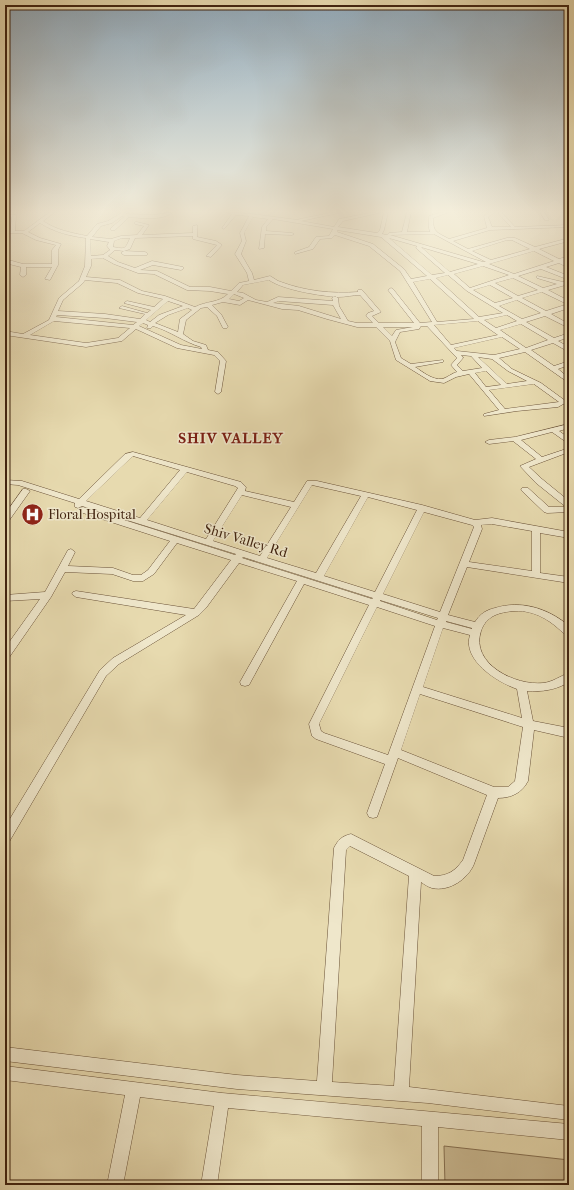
<svg xmlns="http://www.w3.org/2000/svg" width="574" height="1190" viewBox="0 0 574 1190" font-family="'IM FELL French Canon',serif">
	<style>
		.green { fill: #cbbb94; stroke: #867052 }
		.lines { fill: none; stroke-linecap: round; stroke-linejoin: round }
		.minor-casing { stroke: #6a5238; stroke-width: 1 }
		.minor { fill: #efe7cb; fill-rule: evenodd }
		.labels { text-anchor: middle; stroke-width: 3; stroke-linejoin: round; paint-order: stroke }
		.poi-label { font-size: 14px; fill: #412410; stroke: #efe7cb; text-anchor: start }
		.street-label { font-size: 14px; fill: #412410; stroke: #efe7cb }
		.far-district-label { font-size: 15px; font-weight: bold; letter-spacing: 1px; fill: #7a1f14; stroke: #efe7cb }
	</style>
	<rect width="100%" height="100%" fill="#e7daaf"/>
	<filter id="stains"><feTurbulence type="fractalNoise" baseFrequency=".005" numOctaves="4"/><feColorMatrix values="0 0 0 0 .2 0 0 0 0 .09 0 0 0 0 .02 0 0 0 .5 -.17"/></filter>
	<radialGradient id="worn" r=".72"><stop offset=".6" stop-color="#630" stop-opacity="0"/><stop offset="1" stop-color="#630" stop-opacity=".3"/></radialGradient>
	<path class="green" d="M444,1146L569,1160V1185H445Z"/>
	<g class="lines">
		<defs>
			<g id="minor">
				<path d="M50,212H55L43,221C56,230 72,233 87,236L97,224L108,221L123,212H128L126,214L154,215L173,212C163,221 142,218 129,217L115,230H111V228L124,217L122,216L112,223L101,226L92,237L111,239L121,236L137,235L144,226L135,224V222H137L149,225L142,235L193,233V226L197,225V237L216,241L222,245L211,257L206,256L217,245L193,239V236L135,238L130,249L124,251L145,252L147,253V255H124L121,253L124,251L115,250L108,256L118,262L135,268L152,261L183,267V269L181,270L153,265L140,270L157,271L190,287H210L231,291L239,283L249,281L247,273L235,254L242,241L240,233L249,216L236,215L224,229L222,228L232,214L225,212L252,214L298,220L300,219L335,212H343L301,221L334,227L339,219L375,212H383L343,221L338,227L377,233L380,230L384,212H388L384,230L382,234L387,235L389,233L402,232L407,212H411L407,232H430L429,228V216L443,212H449L433,218C433,233 437,232 449,239L487,228L484,216L490,212H495L488,217L492,227H511L497,212H501L515,227L569,225V227L490,230L453,241L468,249L507,238H515L535,247L569,238V241L539,249L559,259L569,256V260L564,261L569,264V268L559,263L546,267L569,276V280L541,269L518,276L543,288L557,284L537,278V276L563,282L569,280V284L548,290L569,301V308L551,314L569,324V328L545,316L526,322L554,338L569,333V337L558,341L569,347V352L553,343L531,350L554,366L569,361V365L558,369L569,378V383L525,352L499,358L512,369L541,383L567,402L558,407L517,411L484,416V414L499,410L469,374L456,377L444,383L430,381L396,360L390,341L376,327H357L327,319L298,310L282,309L248,300L240,305L223,302L212,305L221,314L228,327L227,328H223L217,316L207,307L201,308L186,320L183,334L193,341L206,345L208,350L218,352L226,361L221,392L218,394L215,392L220,361L214,355L177,348L136,329L122,341L86,347L5,335V331L23,334L49,320L59,298L79,281L85,266L86,238C70,236 54,232 40,223L28,232L40,238L61,244L58,250V265L50,280L45,279L52,267H26V275L23,277L20,275L21,267L5,263V259L23,264H52V250L56,245L36,240L22,233H10L12,217L5,216V214L16,215L15,231H24ZM253,217L268,219L262,227L259,249L264,248L265,234L292,235L294,234L292,233L266,231V227L273,219L333,229L329,236L316,237L309,247L295,252V254L313,249L320,239L332,238L335,235L369,246L400,271L432,322L420,323L393,289L391,288L388,290L414,323H379L372,316L381,312L362,290H358V292C332,294 305,291 281,282C277,281 274,278 270,276L254,280L252,273L241,254L246,241L244,233ZM337,230L381,237L427,276L411,279L404,269L373,244L337,232ZM434,234L486,262H483L390,235ZM122,238H130C125,250 125,249 113,247L114,241ZM389,238L417,246L416,248L445,273L432,275ZM90,239L109,242L107,246L110,250L103,255L91,256ZM507,240H512L530,249L491,260L472,251ZM421,247L478,264L450,272ZM534,251L554,261L514,274L489,264ZM103,258L114,264L138,273L154,274L187,290L210,291L228,294C219,303 206,301 195,307L165,296L142,291L120,280L86,277L91,266V259ZM483,266L509,275L470,288L454,274ZM448,275L467,291L503,313L479,317L436,278ZM513,278L538,290L518,296L495,283ZM430,279L474,319L437,322L413,282ZM85,280L117,283L138,293L163,299L154,307L127,301L124,303L151,310L147,313L122,306L119,308L145,314L140,319L105,314L58,311L63,300L83,283ZM269,280C283,290 321,296 338,297C346,297 353,295 360,295L374,311L368,313L366,316L373,323H357L348,321L339,306L338,298L335,296L332,298L333,301L278,297L267,302L256,300L243,293L237,292L243,285ZM490,285L513,298L495,303L473,290ZM542,292L567,304H568L546,311L522,298ZM234,294L244,298L239,301L229,299ZM517,300L541,313L522,319L499,306ZM168,301L183,306L159,315L150,322L146,320ZM279,301L333,305L341,319L299,306L273,303ZM188,308L192,310L180,319L178,332L155,323L168,315ZM57,315L105,318L137,322L133,325L56,317ZM507,315L517,321L496,328L484,320ZM54,321L130,328L118,338L86,343L30,335ZM478,321L498,335L451,345L434,325ZM143,323L148,325L147,328H151L153,326C170,331 184,342 201,347L202,349L181,345L139,326ZM521,324L548,340L526,348L500,330ZM421,326H427L457,358L451,365L457,372C452,373 447,378 442,379C432,380 423,372 415,367L443,362V360L411,364L401,358L395,342L400,332L419,329ZM383,327H413L396,330L392,336ZM502,337L520,349L494,355L457,351L454,348ZM461,355L471,356L482,368L463,371L457,365L463,358ZM478,357L492,359L508,371L527,381L507,384ZM486,371L501,385L486,387L475,373ZM534,384L559,402L505,409L489,390Z"/>
				<path d="M540,212H544L549,220H545Z"/>
				<path d="M563,212H568L569,216Z"/>
				<path d="M569,424V428L559,431L569,438V444L552,432L521,440L542,457L569,448V452L529,467L542,479L569,501V512L547,513L544,512L521,490L522,488H528L549,507H566L536,483L520,466L536,459L513,441L489,444L485,442L489,440L515,437Z"/>
				<path d="M133,452L241,482L246,487L245,491L294,502L307,481H317L422,505L475,520L492,518L569,532V538L540,533V573L569,577V583L467,567L448,615L475,622C480,614 486,610 495,608C521,600 547,608 568,625L569,627V637L566,636C552,621 535,610 515,611C499,612 486,616 481,631C470,664 516,686 543,683C553,682 560,676 569,673V682C556,690 542,692 527,691L533,721L569,728V738L534,730L528,781C522,793 511,798 498,798L474,864C468,879 449,892 432,888C428,887 424,884 421,882L409,1087L569,1106V1120L428,1103L237,1089L5,1061V1047L237,1075L317,1081L334,848C338,840 342,836 351,834L434,876C448,876 455,871 463,860L487,795L398,758L377,817L373,818L369,817L367,813L385,764L316,739L312,736L309,724L369,605L304,584L249,685L245,686L241,685L240,682L297,581L239,563L206,608L199,615L119,664L106,676L9,842L5,844V827L100,670L113,658L186,615L76,597L72,594L73,592L76,591L194,609L231,560L177,543L154,574L143,581H133L112,574L65,572L51,597L8,659L5,660V648L40,599L5,601V595L45,592L68,550L71,549L75,552L68,566L113,568L133,575H141L148,570L170,541L80,512L79,510L80,508L83,507L235,555L236,554L82,506L78,508L75,507V503L18,485L5,484V480L22,481L79,499L125,454ZM133,456L180,470L140,518L86,501ZM187,472L235,486L238,488L206,539L147,520ZM312,485L361,496L316,573L267,558ZM242,495L291,507L260,556L213,541ZM368,497L417,510L375,592L324,576ZM424,512L472,525L474,527L440,612L383,594ZM492,524L532,531V571L469,562L482,529L481,525ZM243,557L373,598L372,599L242,558ZM380,600L438,618L437,620L380,601ZM377,607L435,626L388,755L324,733L321,731L319,724ZM446,621L472,628V629L446,622ZM443,628L470,635C462,660 497,682 517,689L522,718L423,687ZM420,694L523,727L515,781L508,787H494L401,750ZM350,846L409,876L394,1086L332,1082L346,850Z"/>
				<path d="M23,489H26L30,491L8,522L5,523V514Z"/>
				<path d="M5,1066L222,1093L569,1124V1140L438,1127V1185H422V1126L228,1108L217,1185H201L214,1106L140,1097L123,1185H107L125,1095L5,1080Z"/>
			</g>
		</defs>
		<use href="#minor" class="minor-casing"/>
		<use href="#minor" class="minor"/>
	</g>
	<linearGradient id="sky" x2="0" y2="1"><stop stop-color="#91aabc"/><stop offset="0.56" stop-color="#f4eedb"/><stop offset="1" stop-color="#f4eedb" stop-opacity="0"/></linearGradient>
	<rect width="574" height="378" fill="url(#sky)"/>
	<defs>
		<symbol id="hospital-disc" viewBox="-11 -11 22 22"><circle r="9.5" fill="#8f2418" stroke="#efe7cb"/><path d="M-5-5h3v3.5h4V-5h3V5h-3V1.5h-4V5h-3Z" fill="#fff"/></symbol>
	</defs>
	<g fill-rule="evenodd">
		<use href="#hospital-disc" x="20" y="502" width="25" height="25"/>
	</g>
	<g class="labels">
		<g class="poi-label">
			<text x="48" y="519">Floral Hospital</text>
		</g>
		<g class="street-label">
			<text transform="translate(246 540) rotate(17)" y="5">Shiv Valley Rd</text>
		</g>
		<g class="far-district-label">
			<text x="231" y="443">SHIV VALLEY</text>
		</g>
	</g>
	<rect width="574" height="1190" fill="none" stroke="#e7daaf" stroke-width="20"/>
	<rect x="6" y="6" width="562" height="1178" fill="none" stroke="#412410" stroke-width="2"/>
	<rect x="10" y="10" width="554" height="1170" fill="none" stroke="#412410"/>
	<rect width="100%" height="100%" filter="url(#stains)"/>
	<rect width="100%" height="100%" fill="url(#worn)"/>
</svg>
